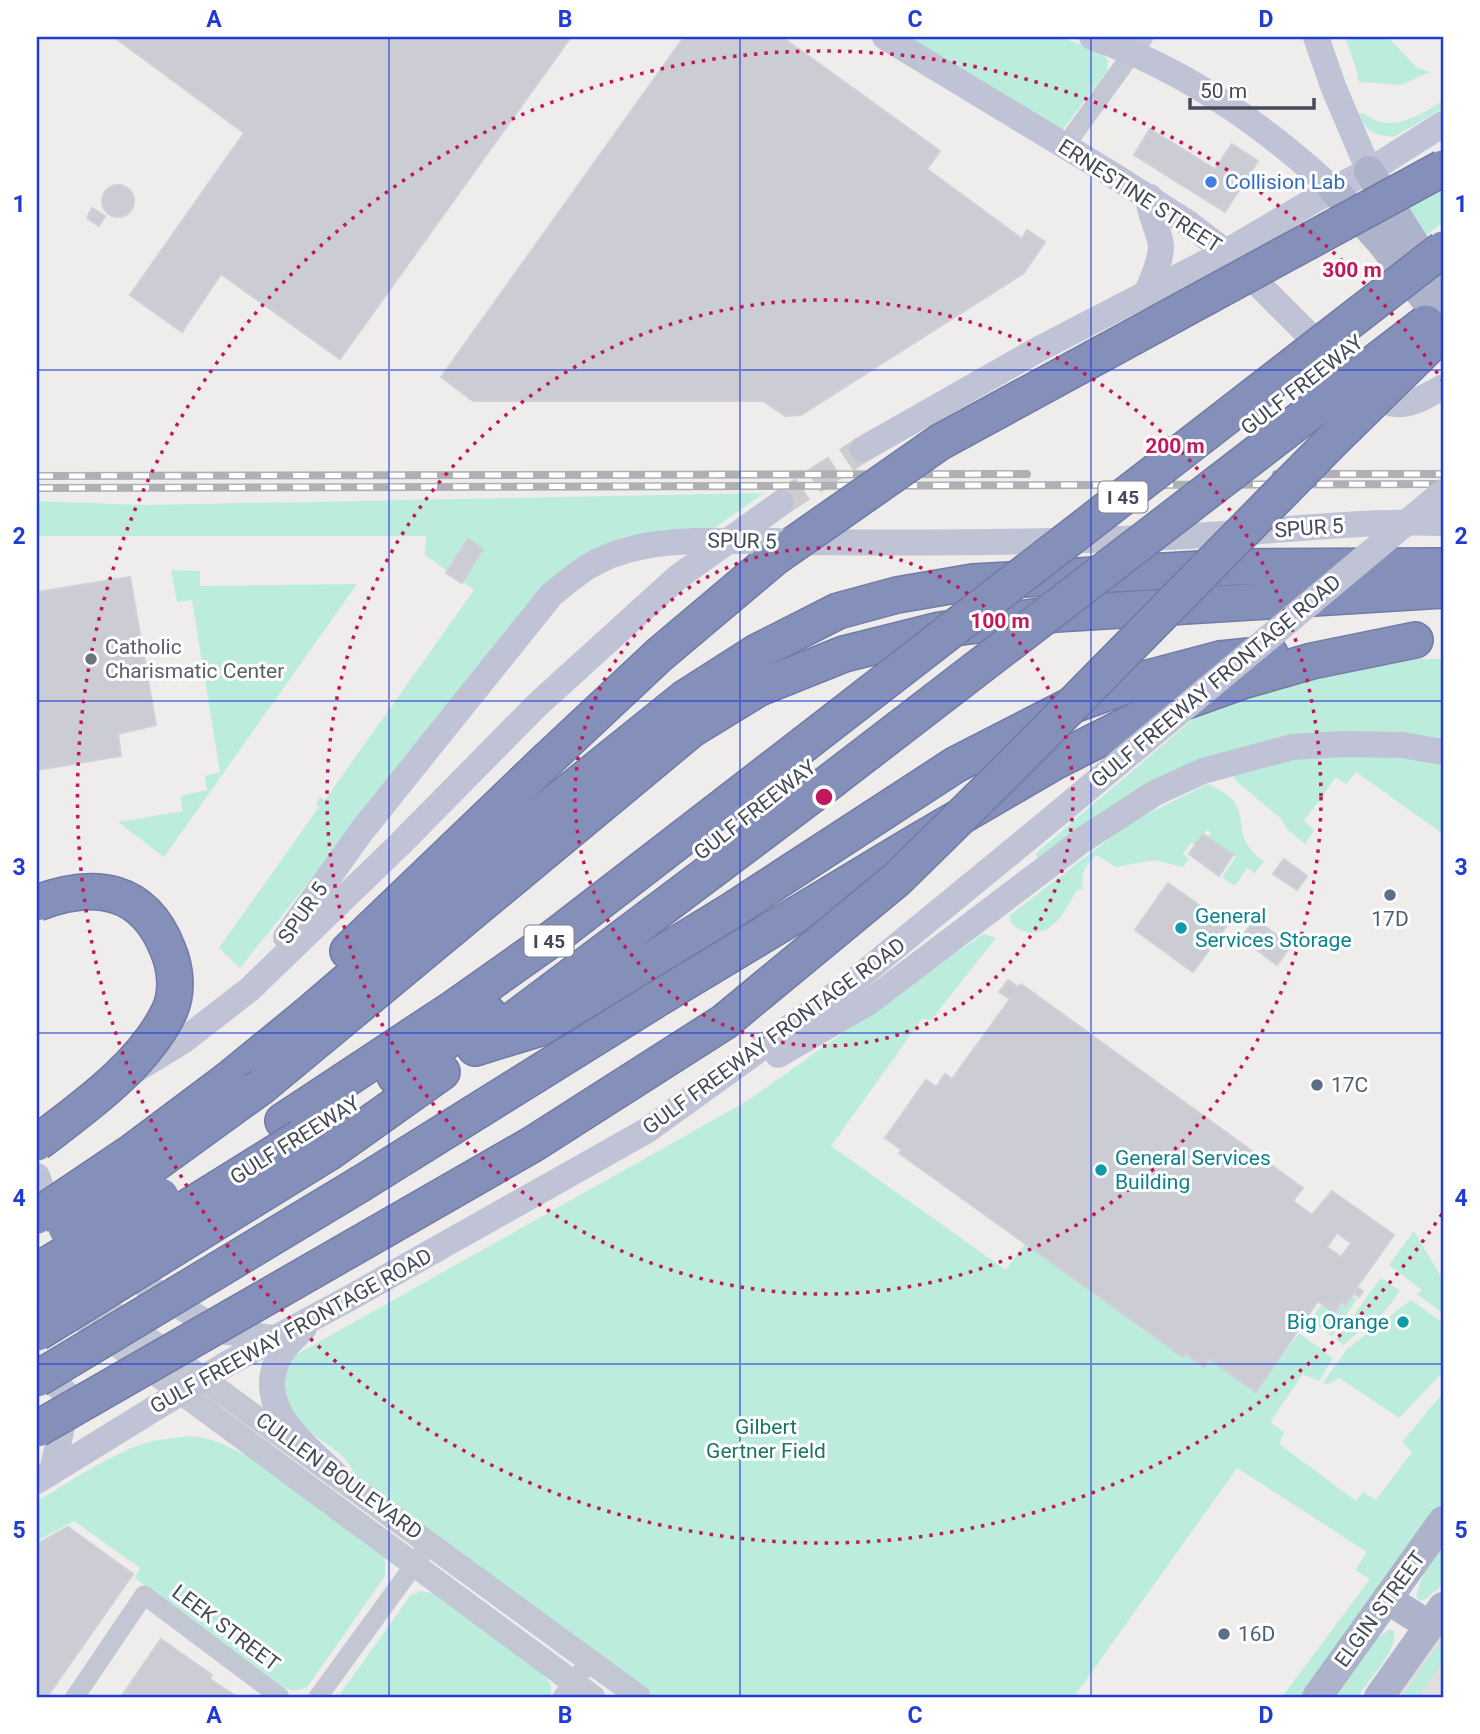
<svg xmlns="http://www.w3.org/2000/svg" width="1480" height="1734" viewBox="0 0 1480 1734" font-family="Roboto,sans-serif">
	<style>
		.education { fill: #e0dede }
		.green { fill: #bbecdc }
		.building { fill: #cccdd4; stroke: #d0d0d8; stroke-width: 2; fill-rule: evenodd }
		.lines { fill: none; stroke-linecap: round; stroke-linejoin: round }
		.secondary-tunnel { stroke: #cdcccf; stroke-width: 26; stroke-dasharray: 26 13; stroke-linecap: butt }
		.motorway-casing { stroke: #717ba5; stroke-width: 38 }
		.minor { stroke: #c3c7d3; stroke-width: 19 }
		.tertiary { stroke: #c3c7d3; stroke-width: 24 }
		.secondary { stroke: #bfc3d5; stroke-width: 26 }
		.primary { stroke: #adb3ca; stroke-width: 30 }
		.motorway { stroke: #8590ba; stroke-width: 35 }
		.rail-casing { stroke: #afafb6; stroke-width: 8 }
		.rail { stroke: #fff; stroke-width: 5; stroke-dasharray: 16; stroke-linecap: butt }
		.motorway-bridge-casing { stroke: #717ba5; stroke-width: 38; stroke-linecap: butt }
		.secondary-bridge { stroke: #bfc3d5; stroke-width: 26 }
		.motorway-bridge { stroke: #8590ba; stroke-width: 35 }
		.grid { fill: none; stroke: #213cd4; stroke-width: 2; stroke-opacity: 0.55 }
		.ring { fill: none; stroke: #c2185b; stroke-width: 3.5; stroke-dasharray: 3.5 7 }
		.shop-dot { fill: #3f7fe0; stroke: #fff; stroke-width: 2.5 }
		.worship-dot { fill: #6b7280; stroke: #fff; stroke-width: 2.5 }
		.service-dot { fill: #5c6f8a; stroke: #fff; stroke-width: 2.5 }
		.culture-dot { fill: #0f9aa8; stroke: #fff; stroke-width: 2.5 }
		.labels { text-anchor: middle; stroke-width: 6; stroke-linejoin: round; paint-order: stroke }
		.shield { fill: #fff; stroke: #7d808b; stroke-width: 2 }
		.shield-label { font-size: 19px; font-weight: bold; fill: #454a59 }
		.shop-label { font-size: 21px; fill: #366cbe; stroke: #fff; text-anchor: start }
		.street-label { font-size: 21px; fill: #454a59; stroke: #fff }
		.worship-label { font-size: 21px; fill: #5b616d; stroke: #fff; text-anchor: start }
		.culture-label { font-size: 21px; fill: #0d838f; stroke: #fff; text-anchor: start }
		.service-label { font-size: 21px; fill: #4e5e75; stroke: #fff; text-anchor: start }
		.park-label { font-size: 21px; fill: #1a7662; stroke: #fff }
		.centre { fill: #c2185b; stroke: #fff; stroke-width: 3.5 }
		.ring-label { font-size: 21px; text-anchor: middle; font-weight: bold; fill: #c2185b; stroke: #fff; stroke-width: 6; stroke-linejoin: round; paint-order: stroke }
		.neatline { fill: none; stroke: #213cd4; stroke-width: 2.5 }
		.grid-label { font-size: 23px; text-anchor: middle; font-weight: bold; fill: #213cd4 }
	</style>
	<rect width="100%" height="100%" fill="#efedec"/>
	<path class="education" d="M1443,1633V1697H1396Z"/>
	<g class="green">
		<path d="M901,37H1058L1099,50L1108,60L1107,71L1058,136Z"/>
		<path d="M1345,37H1388L1417,68L1430,72L1401,85L1360,82L1357,79L1358,74Z"/>
		<path d="M1443,101V108L1394,137C1374,135 1366,132 1359,113H1363C1390,135 1418,116 1443,101Z"/>
		<path d="M1443,188V222L1424,237L1405,210Z"/>
		<path d="M764,493L713,529L669,530L623,537L579,558L432,728L240,968L219,948L319,807L316,804L320,797L325,800L474,590L425,555L426,536H37V501L145,505Z"/>
		<path d="M171,570L200,571V586L357,584L164,857L118,822L183,811L180,796L207,790L205,776L220,772L192,600L177,602Z"/>
		<path d="M1414,659H1443V741L1304,736L1040,860L1035,854L1212,703L1315,675Z"/>
		<path d="M1359,751L1443,760V834L1356,772L1346,784L1336,777L1304,821L1314,830L1305,844L1288,830L1280,818L1234,779V773L1286,759Z"/>
		<path d="M1208,784C1216,788 1226,793 1232,799C1249,819 1231,839 1264,861L1255,873L1247,868L1235,886L1222,877L1236,857L1208,838L1211,833L1207,830L1195,845L1191,842L1183,854L1189,859L1183,867L1154,860L1116,867L1097,855C1084,866 1081,873 1083,889L1077,890C1065,911 1052,939 1024,931C1014,928 1012,925 1009,916L1131,822Z"/>
		<path d="M983,934L996,938L931,1020L922,1019L831,1146L1006,1270L1025,1244L1182,1357L1185,1354L1203,1367L1209,1359L1255,1392L1299,1333L1333,1358L1319,1381L1303,1374L1270,1422L1284,1432L1279,1444L1356,1501L1363,1492L1376,1500L1412,1452L1402,1442L1443,1393V1504L1305,1697H1282L1370,1579L1355,1570L1367,1552L1237,1468L1074,1697H655L360,1483L348,1462L338,1452L291,1419L277,1374L285,1361L747,1101Z"/>
		<path d="M1414,1231L1443,1280V1313L1417,1294L1422,1290L1389,1265Z"/>
		<path d="M1381,1278L1400,1291L1384,1312L1343,1345L1336,1339Z"/>
		<path d="M1352,1295L1357,1299L1332,1336L1310,1321L1322,1304L1334,1313L1341,1305H1346Z"/>
		<path d="M1411,1300L1443,1323V1372L1399,1418L1339,1378L1328,1384L1323,1383L1347,1349Z"/>
		<path d="M190,1436C210,1437 227,1446 245,1455L378,1549L385,1557V1576L308,1686C296,1694 286,1690 274,1683L135,1578L140,1568L74,1521L37,1541V1501C70,1482 105,1457 142,1444C157,1439 174,1438 190,1436Z"/>
		<path d="M1443,1537V1585L1424,1600L1420,1601L1416,1596C1423,1574 1430,1555 1443,1537Z"/>
		<path d="M421,1591L432,1593L543,1674C550,1682 553,1687 550,1697H338L410,1596Z"/>
		<path d="M1390,1629L1394,1631C1398,1651 1368,1680 1358,1697H1327L1370,1643Z"/>
		<path d="M1443,1638V1661L1418,1697H1401Z"/>
	</g>
	<g class="building">
		<path d="M114,37H571L340,359L221,274L182,332L130,295L244,133Z"/>
		<path d="M684,37H782L940,151L927,169L1022,239L1027,230L1045,242L1024,273L801,415L785,416L763,401H473L441,377Z"/>
		<path d="M1150,129L1215,169L1232,144L1258,161L1225,212L1134,155Z"/>
		<circle cx="118" cy="201" r="16"/>
		<path d="M92,208L105,216L99,226L87,218Z"/>
		<path d="M468,539L483,549L462,583L446,573Z"/>
		<path d="M130,577L156,725L118,734L121,756L37,770V592Z"/>
		<path d="M1203,834L1233,855L1219,876L1189,854Z"/>
		<path d="M1284,859L1307,876L1297,890L1273,874Z"/>
		<path d="M1168,883L1227,925L1193,972L1135,930Z"/>
		<path d="M1255,919L1291,946L1277,965L1241,938Z"/>
		<path d="M1008,980L1018,987L1021,984L1303,1188L1293,1201L1312,1215L1332,1191L1394,1235L1357,1287L1363,1291L1359,1297L1354,1293L1345,1305L1342,1302L1334,1313L1318,1301L1256,1392L1209,1359L1204,1367L1185,1354L1183,1357L899,1153L902,1150L885,1138L926,1080L936,1087L945,1074L952,1079L1010,999L999,992ZM1337,1233L1351,1243L1341,1257L1327,1247Z"/>
		<path d="M68,1527L133,1574L47,1697H37V1544Z"/>
		<path d="M161,1639L212,1675L210,1679L237,1697H121Z"/>
	</g>
	<g class="lines">
		<path class="secondary-tunnel" d="M781,503L863,449"/>
		<defs>
			<g id="motorway">
				<path d="M348,951L547,760"/>
				<path d="M505,1026L832,780"/>
				<path d="M475,1048L540,1028L731,911L955,765L1070,706L1148,678L1220,659L1270,654"/>
				<path d="M395,1076L488,1013"/>
				<path d="M228,1080L310,1013L546,810L685,698L757,652L838,611L897,595L973,582L1235,567L1443,566"/>
				<path d="M262,1086L692,729L759,688L844,654L940,630L1056,614L1443,590"/>
				<path d="M283,1121L454,1008L553,938L803,745"/>
				<path d="M331,1151L442,1072"/>
				<path d="M362,1183L657,999L910,846L1054,762L1147,715L1242,681L1312,661L1415,640"/>
			</g>
		</defs>
		<use href="#motorway" class="motorway-casing"/>
		<g class="minor">
			<path d="M1065,146L1144,37"/>
			<path d="M75,1697L144,1595L280,1697"/>
			<path d="M318,1697L422,1554"/>
			<path d="M562,1697L590,1661"/>
		</g>
		<g class="tertiary">
			<path d="M83,1291L639,1697"/>
			<path d="M60,1303L593,1697"/>
		</g>
		<g class="secondary">
			<path d="M885,37L1108,172L1188,223L1226,252L1361,387C1396,413 1407,407 1443,387"/>
			<path d="M1092,37C1185,70 1261,123 1333,189"/>
			<path d="M1316,37L1333,86L1369,171"/>
			<path d="M1146,295C1152,279 1161,262 1161,246C1160,230 1146,210 1150,197"/>
			<path d="M863,449L1039,349L1226,252L1333,189L1369,171L1443,124"/>
			<path d="M791,542C924,543 1056,543 1189,536C1274,532 1358,520 1443,523"/>
			<path d="M286,937L361,832L551,595C562,586 574,576 586,568C619,547 659,542 697,541"/>
			<path d="M778,1055L869,1002L1084,839L1155,793L1203,771L1292,747L1343,744L1402,745L1443,752"/>
			<path d="M134,1071L183,1041L250,989L400,844L537,705L678,577L781,503"/>
			<path d="M37,1176L48,1207L59,1220"/>
			<path d="M116,1267L220,1331L273,1338"/>
			<path d="M304,1328C294,1338 282,1348 277,1361C256,1410 305,1444 335,1474"/>
			<path d="M37,1367L69,1396L52,1471"/>
			<path d="M37,1481L225,1365L348,1299L646,1131L854,981L1043,826"/>
		</g>
		<g class="primary">
			<path d="M1369,171L1411,239L1443,283"/>
			<path d="M1333,189L1381,242L1443,322"/>
			<path d="M1387,1599L1430,1626"/>
			<path d="M1317,1697L1443,1521"/>
			<path d="M1379,1697L1443,1607"/>
		</g>
		<use href="#motorway" class="motorway"/>
		<defs>
			<g id="rail">
				<path d="M1276,474H1443"/>
				<path d="M37,476L1027,474"/>
				<path d="M37,488L1443,484"/>
			</g>
		</defs>
		<use href="#rail" class="rail-casing"/>
		<use href="#rail" class="rail"/>
		<defs>
			<g id="motorway-bridge">
				<path d="M803,745L1443,249"/>
				<path d="M547,760L659,655L774,558L940,442L1443,168"/>
				<path d="M832,780L1426,323"/>
				<path d="M37,903C95,881 144,888 168,950C176,969 178,993 169,1012C143,1066 83,1108 37,1143"/>
				<path d="M37,1216L132,1152L228,1080"/>
				<path d="M66,1228L262,1086"/>
				<path d="M37,1271L161,1196"/>
				<path d="M37,1301L301,1137"/>
				<path d="M37,1333L331,1151"/>
				<path d="M37,1379L362,1183"/>
				<path d="M37,1429L533,1144L724,1022L897,879L1006,772L1332,441L1443,332"/>
			</g>
		</defs>
		<use href="#motorway-bridge" class="motorway-bridge-casing"/>
		<g class="secondary-bridge">
			<path d="M697,541H778"/>
			<path d="M1043,826L1443,492"/>
		</g>
		<use href="#motorway-bridge" class="motorway-bridge"/>
	</g>
	<path class="grid" d="M389,37V1697M740,37V1697M1091,37V1697M37,370H1443M37,701H1443M37,1033H1443M37,1364H1443"/>
	<g class="ring">
		<circle cx="824" cy="797" r="249"/>
		<circle cx="824" cy="797" r="497"/>
		<path d="M1442 1214A746 746 0 1 1 1442 380"/>
	</g>
	<circle class="shop-dot" cx="1211" cy="182" r="7"/>
	<circle class="worship-dot" cx="91" cy="659" r="7"/>
	<g class="service-dot">
		<circle cx="1390" cy="895" r="7"/>
		<circle cx="1317" cy="1085" r="7"/>
		<circle cx="1224" cy="1634" r="7"/>
	</g>
	<g class="culture-dot">
		<circle cx="1181" cy="928" r="7"/>
		<circle cx="1101" cy="1170" r="7"/>
		<circle cx="1403" cy="1322" r="7"/>
	</g>
	<g class="labels">
		<g class="shield">
			<rect x="1098.5" y="481.5" width="49" height="31" rx="5"/>
			<rect x="524.5" y="925.5" width="49" height="31" rx="5"/>
		</g>
		<g class="shield-label">
			<text x="1123" y="504">I 45</text>
			<text x="549" y="948">I 45</text>
		</g>
		<g class="shop-label">
			<text x="1225" y="189">Collision Lab</text>
		</g>
		<g class="street-label">
			<text transform="translate(1140 196) rotate(33)" y="7">ERNESTINE STREET</text>
			<text transform="translate(1302 385) rotate(-38)" y="7">GULF FREEWAY</text>
			<text transform="translate(1309 528) rotate(-4)" y="7">SPUR 5</text>
			<text transform="translate(742 541) rotate(1)" y="7">SPUR 5</text>
			<text transform="translate(1216 681) rotate(-40)" y="7">GULF FREEWAY FRONTAGE ROAD</text>
			<text transform="translate(755 810) rotate(-38)" y="7">GULF FREEWAY</text>
			<text transform="translate(303 913) rotate(-55)" y="7">SPUR 5</text>
			<text transform="translate(774 1036) rotate(-36)" y="7">GULF FREEWAY FRONTAGE ROAD</text>
			<text transform="translate(295 1140) rotate(-32)" y="7">GULF FREEWAY</text>
			<text transform="translate(291 1331) rotate(-29)" y="7">GULF FREEWAY FRONTAGE ROAD</text>
			<text transform="translate(339 1476) rotate(36)" y="7">CULLEN BOULEVARD</text>
			<text transform="translate(1380 1609) rotate(-54)" y="7">ELGIN STREET</text>
			<text transform="translate(226 1628) rotate(37)" y="7">LEEK STREET</text>
		</g>
		<g class="worship-label">
			<text x="105" y="654">Catholic<tspan x="105" dy="24">Charismatic Center</tspan></text>
		</g>
		<g class="culture-label">
			<text x="1195" y="923">General<tspan x="1195" dy="24">Services Storage</tspan></text>
			<text x="1115" y="1165">General Services<tspan x="1115" dy="24">Building</tspan></text>
			<text x="1389" y="1329" text-anchor="end">Big Orange</text>
		</g>
		<g class="service-label">
			<text x="1390" y="926" text-anchor="middle">17D</text>
			<text x="1331" y="1092">17C</text>
			<text x="1238" y="1641">16D</text>
		</g>
		<g class="park-label">
			<text x="766" y="1434">Gilbert<tspan x="766" dy="24">Gertner Field</tspan></text>
		</g>
	</g>
	<circle cx="824" cy="797" r="10" class="centre"/>
	<g class="ring-label">
		<text x="1352" y="277">300 m</text>
		<text x="1175" y="453">200 m</text>
		<text x="1000" y="628">100 m</text>
	</g>
	<rect width="1480" height="1734" fill="none" stroke="#ffffff" stroke-width="77"/>
	<path d="M1190 98v10h124v-10" fill="none" stroke="#454a59" stroke-width="3.5"/>
	<text x="1200" y="98" font-size="21" fill="#454a59" stroke="#ffffff" stroke-width="5" paint-order="stroke">50 m</text>
	<rect x="38" y="38" width="1404" height="1658" class="neatline"/>
	<g class="grid-label">
		<text x="214" y="27">A</text>
		<text x="565" y="27">B</text>
		<text x="915" y="27">C</text>
		<text x="1266" y="27">D</text>
		<text x="19" y="212">1</text>
		<text x="1461" y="212">1</text>
		<text x="19" y="544">2</text>
		<text x="1461" y="544">2</text>
		<text x="19" y="875">3</text>
		<text x="1461" y="875">3</text>
		<text x="19" y="1206">4</text>
		<text x="1461" y="1206">4</text>
		<text x="19" y="1538">5</text>
		<text x="1461" y="1538">5</text>
		<text x="214" y="1723">A</text>
		<text x="565" y="1723">B</text>
		<text x="915" y="1723">C</text>
		<text x="1266" y="1723">D</text>
	</g>
</svg>
